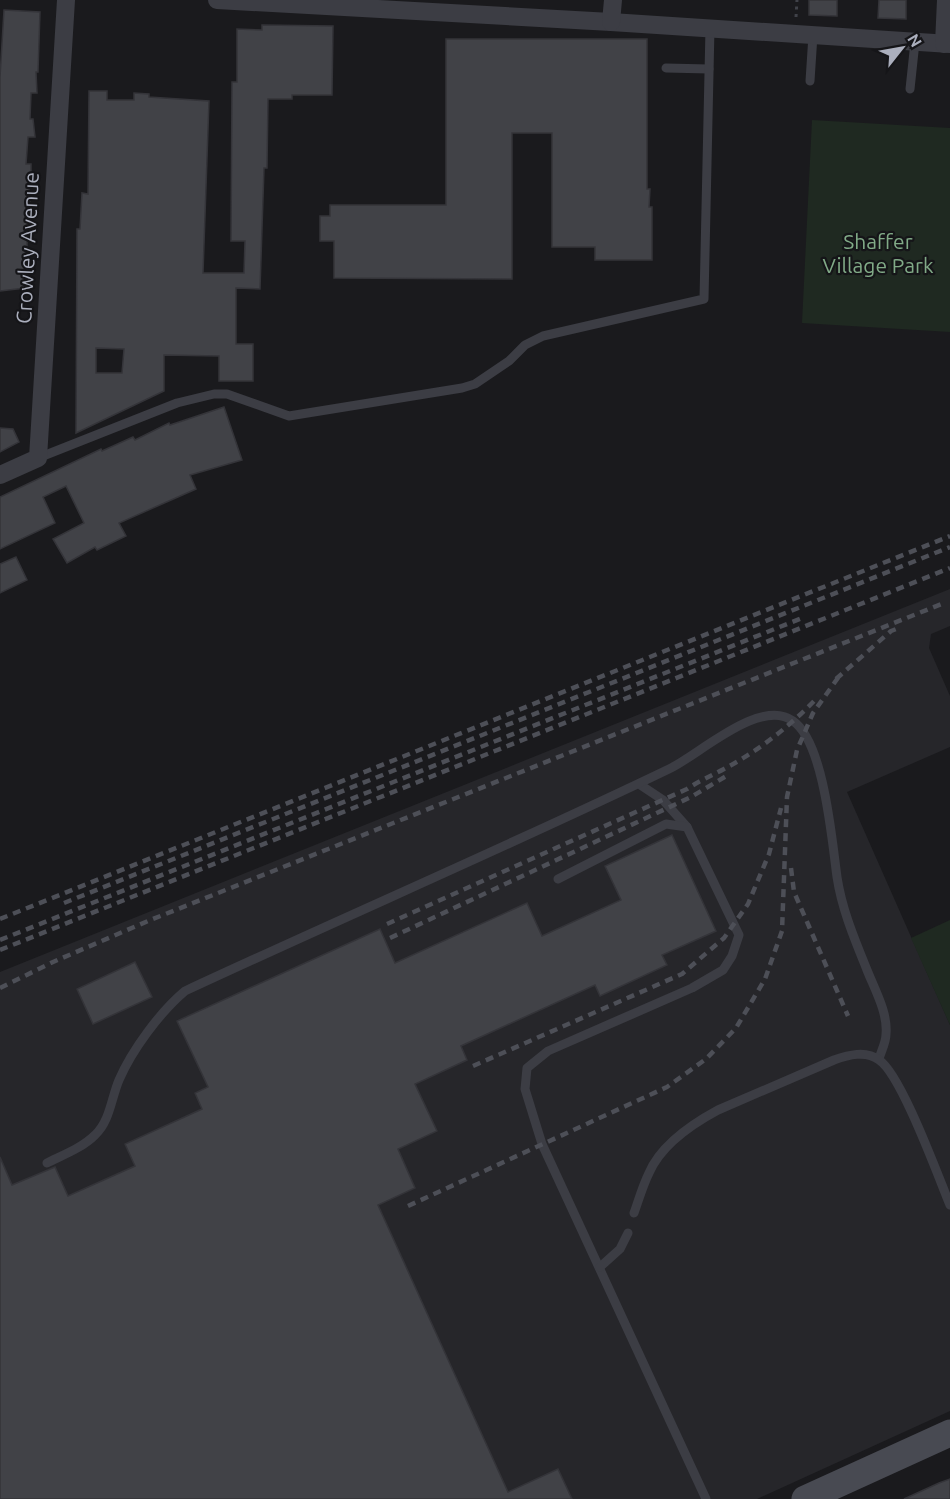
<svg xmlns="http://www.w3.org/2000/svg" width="950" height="1499" viewBox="0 0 950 1499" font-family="Ubuntu,sans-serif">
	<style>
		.built { fill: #26262a }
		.green { fill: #1f2921 }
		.building { fill: #414247; stroke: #343439; stroke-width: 1.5; fill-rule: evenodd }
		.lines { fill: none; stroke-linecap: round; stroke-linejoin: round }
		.path { stroke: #404249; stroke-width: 3; stroke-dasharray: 3 4.5; stroke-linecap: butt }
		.lane { stroke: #3c3d44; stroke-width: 9 }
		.street { stroke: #3c3d44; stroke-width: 18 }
		.secondary { stroke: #484a52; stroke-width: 27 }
		.rail { stroke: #4d4f57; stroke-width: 4.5; stroke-dasharray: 8 6; stroke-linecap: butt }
		.labels { text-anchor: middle; stroke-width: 4.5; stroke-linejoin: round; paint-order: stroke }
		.park-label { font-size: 21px; fill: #81aa87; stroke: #151518 }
		.street-label { font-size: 21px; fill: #abafbd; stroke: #151518 }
	</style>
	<rect width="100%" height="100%" fill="#1a1a1d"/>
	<path class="built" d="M950,589V626L931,634L929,648L950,696V747L847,792L950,1025V1411L757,1499H0V972Z"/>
	<g class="green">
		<path d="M812,120L950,128V332L802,323Z"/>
		<path d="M950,920V1025L911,938Z"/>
	</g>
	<g class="building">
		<path d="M809,0H837V16L809,15Z"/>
		<path d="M879,0H906V19L878,18Z"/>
		<path d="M4,10L40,12L38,72H36L37,93H31L30,119H33L35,137H28L26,164H31V182L28,181L30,201L28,202L29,224H27V246H25L24,275L25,288L0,291V77Z"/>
		<path d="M262,25L333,26L332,95H292V99H268L267,168H264L260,289L236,288V344H253V381H219V356L164,355V391L76,433L77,229H80L82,193L88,194L89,91H107V100H134V93L149,94V97L209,101L203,273H244L245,241H231L232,82H237V29L262,30ZM96,348L124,349L122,373H96Z"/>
		<path d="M446,39H647V189H650L649,207H652V260H595V247H552V133H512V279L334,278V241H320V216H330V205H446Z"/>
		<path d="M224,407L242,460L190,475L196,489L119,523L126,536L97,550L95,547L67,563L53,539L84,523L66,486L43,497L55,523L0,549V497L101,449L102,451L133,437L135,440L169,423L170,425Z"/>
		<path d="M0,428L13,429L19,442L0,452Z"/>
		<path d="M16,557L27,580L0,593V564Z"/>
		<path d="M672,835L716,931L662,955L667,965L600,996L595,985L461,1046L467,1060L415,1084L437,1131L398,1149L415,1188L378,1205L508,1492L558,1469L572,1499H0V1157L12,1185L55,1167L68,1196L135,1166L125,1144L202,1109L195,1093L208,1087L177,1021L380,929L395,963L527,903L542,936L621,900L605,866Z"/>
		<path d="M135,962L152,997L93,1024L77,989Z"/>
		<path d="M950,1479V1499H904L939,1483Z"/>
	</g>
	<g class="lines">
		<path class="path" d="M796,17L797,0"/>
		<g class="lane">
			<path d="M666,68L709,69"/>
			<path d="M810,81L813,35"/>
			<path d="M910,89L915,42"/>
			<path d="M38,458L177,403L214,394H227L289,416L462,388L475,384L509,361L525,345L543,336L704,299L710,28"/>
			<path d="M639,784L663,800L687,827"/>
			<path d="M558,879L666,824L687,827L739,935L732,956L723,970L692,988L548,1051L527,1068L525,1089L542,1144L706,1499"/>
			<path d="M47,1163C63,1155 82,1148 95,1135C110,1121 111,1099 119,1080C132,1050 160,1012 185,991C346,916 509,846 669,769C699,755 760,697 793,721C824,742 832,841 837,877C842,910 855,940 867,970C875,990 888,1013 886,1034C886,1043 881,1051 879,1059"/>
			<path d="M634,1213C639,1199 643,1185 649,1173C661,1145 692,1124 718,1110L834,1060C848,1055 866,1050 879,1060C901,1074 938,1176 950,1205"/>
			<path d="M600,1267L620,1249L628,1233"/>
		</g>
		<g class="street">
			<path d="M217,0L611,22L950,44"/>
			<path d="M611,22L613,0"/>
			<path d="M944,44L946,0"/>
			<path d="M0,475L38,458L66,0"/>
		</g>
		<path class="secondary" d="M805,1499L950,1433"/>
		<g class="rail">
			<path d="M836,679L891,631L899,628"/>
			<path d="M791,868L794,892L848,1016"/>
			<path d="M64,903L950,547"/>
			<path d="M0,919L950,536"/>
			<path d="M387,924L687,789C699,781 711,776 724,769C758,751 789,727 815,700"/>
			<path d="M390,938L691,797L728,775"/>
			<path d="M0,940L802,618"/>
			<path d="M0,950L950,568"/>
			<path d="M0,988L53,962L148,921L944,603"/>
			<path d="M473,1066L682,974L724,938L748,904L769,854L781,808"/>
			<path d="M408,1206L667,1087L706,1059L736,1028L765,979L782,931L787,797L797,750L813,713L840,675"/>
		</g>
	</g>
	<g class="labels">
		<g class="park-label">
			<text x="878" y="249">Shaffer<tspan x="878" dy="24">Village Park</tspan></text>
		</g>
		<g class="street-label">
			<text transform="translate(28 248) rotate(-87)" y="7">Crowley Avenue</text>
		</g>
	</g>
	<g transform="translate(902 48) rotate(59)" stroke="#151518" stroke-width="4.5" paint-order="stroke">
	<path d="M0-4.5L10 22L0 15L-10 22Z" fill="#abafbd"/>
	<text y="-9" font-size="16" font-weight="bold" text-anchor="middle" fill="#abafbd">N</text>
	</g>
</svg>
